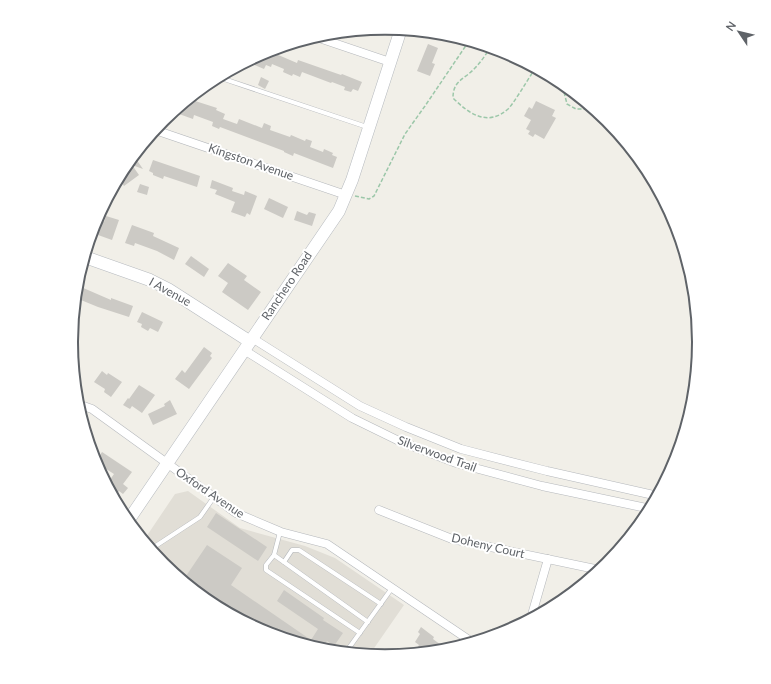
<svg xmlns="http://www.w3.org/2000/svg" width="771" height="684" viewBox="0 0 771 684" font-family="Lato,sans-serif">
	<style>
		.education { fill: #e1ded6 }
		.building { fill: #cccac5 }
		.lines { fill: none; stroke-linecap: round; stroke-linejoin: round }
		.lane-casing { stroke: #b5b8bc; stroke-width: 5 }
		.street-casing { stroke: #b5b8bc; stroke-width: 9 }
		.secondary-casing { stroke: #b6babf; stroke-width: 13 }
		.path { stroke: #9cc7a9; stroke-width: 1.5; stroke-dasharray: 4 2; stroke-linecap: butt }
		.lane { stroke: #fff; stroke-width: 4 }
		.street { stroke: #fff; stroke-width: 8 }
		.secondary { stroke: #fff; stroke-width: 12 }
		.labels { text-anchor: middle; stroke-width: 4; stroke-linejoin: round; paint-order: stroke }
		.street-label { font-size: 12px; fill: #5f6368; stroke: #fff }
		.rim { fill: none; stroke: #5f6368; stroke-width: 2 }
	</style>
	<rect width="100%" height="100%" fill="#f1efe8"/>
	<path class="education" d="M188,491L240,528L305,546L335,558L404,605L370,654L324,650L265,632L211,603L163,564L144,540L175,494Z"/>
	<g class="building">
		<path d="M428,44L438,48L432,63L435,64L430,76L417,71Z"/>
		<path d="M269,51L297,63L298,60L341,75L342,74L362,82L358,91L353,89L351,92L344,90L345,87L332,82L331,83L302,72L300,77L293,74L292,76L283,72L284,69L272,64L271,67L266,65L264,69L252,64L254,58Z"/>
		<path d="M261,77L269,81L265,89L258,85Z"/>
		<path d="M189,99L217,108L216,110L225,114L223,119L237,124L239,119L262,128L264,123L271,126L270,130L290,137L291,135L305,141L306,139L312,141L310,147L323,152L324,149L333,153L332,155L337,157L333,168L294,153L293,156L284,152V151L220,127L219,129L212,126L213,122L194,115L193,119L179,114L180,111L176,109Z"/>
		<path d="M536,101L555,110L552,116L556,118L544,139L535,134L533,137L528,134L530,131L526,129L531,120L524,116L529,107L532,109Z"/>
		<path d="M134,156L143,169L132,165L139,175L124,186L119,178L125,167Z"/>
		<path d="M153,160L200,176L197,187L164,176L163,179L153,175V173L149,171Z"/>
		<path d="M212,180L233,188L232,191L244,195L245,191L257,196L250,215L247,213L245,217L231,212L235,202L215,194L217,190L210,188Z"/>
		<path d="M140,184L149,187L147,195L137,192Z"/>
		<path d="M269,198L288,207L283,218L264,209Z"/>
		<path d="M297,211L307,215L309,212L316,214L312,226L294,220Z"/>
		<path d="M106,216L119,220L112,240L98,235L103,221L104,222Z"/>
		<path d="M132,225L154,233L153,236L179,248L174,260L157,251L135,243L134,246L125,243Z"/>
		<path d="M191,256L209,269L204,277L185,264Z"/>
		<path d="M228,263L247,276L244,280L261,292L248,310L222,292L228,283L218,276Z"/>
		<path d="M81,287L111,300V298L133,306L129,317L98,307L76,298Z"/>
		<path d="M142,312L163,322L158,332L150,328L148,331L141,327L142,324L137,322Z"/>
		<path d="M204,347L212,353L210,356L212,358L189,389L175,379L182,370L185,373Z"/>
		<path d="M102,371L107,375L108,373L122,382L111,397L104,392L105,389L94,382Z"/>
		<path d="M139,385L155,395L142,413L132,406L130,409L123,405L128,398L129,399Z"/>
		<path d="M170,400L177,414L153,425L148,414L165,406L164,404Z"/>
		<path d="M91,449L100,455L102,452L132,472L123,484L128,488L123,494L119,491L114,498L107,484L114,474L100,465L98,468Z"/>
		<path d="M216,513L267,547L258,561L207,527Z"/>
		<path d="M207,545L242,568L231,585L311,640L318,629L277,601L284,590L324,618L323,620L343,633L334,646L327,641L322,649L265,632L211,603L171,570L173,567L186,576Z"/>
		<path d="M421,627L434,637L433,639L441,645L436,651L414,653L419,645L415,642L420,634L418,632Z"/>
	</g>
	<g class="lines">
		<defs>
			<g id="lane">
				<path d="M218,77L367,127"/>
				<path d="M280,532L274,555L266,565V570L360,633"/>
				<path d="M151,549L200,517L214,497"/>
				<path d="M274,555L368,622"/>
				<path d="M284,562L292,550H299L381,604"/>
				<path d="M346,652L392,588"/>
			</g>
			<g id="street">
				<path d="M316,37L390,62"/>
				<path d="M155,130L346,195"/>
				<path d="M252,338L360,406L406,427L461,449L547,471L658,496"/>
				<path d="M244,350L352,418L399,441L456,463L542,486L651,509"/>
				<path d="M78,404L92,409L236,513L281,532L327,544L472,642"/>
				<path d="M379,510L452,539L600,570"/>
				<path d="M531,618L548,559"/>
			</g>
			<g id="secondary">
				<path d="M85,257L150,280L168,289L249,341"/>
				<path d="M128,521L339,211L352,180L401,29"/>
			</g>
		</defs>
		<use href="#lane" class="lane-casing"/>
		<use href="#street" class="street-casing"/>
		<use href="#secondary" class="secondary-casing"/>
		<g class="path">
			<path d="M491,47C486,54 481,62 475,68C464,80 453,80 453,98C469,114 488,127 508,109C514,103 525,84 531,75L533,71C525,62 513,60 504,51"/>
			<path d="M567,87L564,92L567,104L576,109H594"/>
			<path d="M355,196L369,199L374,196L405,134L425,106L469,41"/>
		</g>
		<use href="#lane" class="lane"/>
		<use href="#street" class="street"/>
		<use href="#secondary" class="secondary"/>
	</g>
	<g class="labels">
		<g class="street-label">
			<text transform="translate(251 162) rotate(19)" y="4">Kingston Avenue</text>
			<text transform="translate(287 286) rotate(-56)" y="4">Ranchero Road</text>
			<text transform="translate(170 292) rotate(29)" y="4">I Avenue</text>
			<text transform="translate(437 454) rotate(20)" y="4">Silverwood Trail</text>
			<text transform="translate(210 493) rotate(34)" y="4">Oxford Avenue</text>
			<text transform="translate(488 546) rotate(13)" y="4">Doheny Court</text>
		</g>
	</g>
	<path d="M0 0H771V684H0ZM78 342a307 307 0 1 1 614 0a307 307 0 1 1-614 0Z" fill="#fff" fill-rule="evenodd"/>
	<path class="rim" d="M78 342a307 307 0 1 1 614 0a307 307 0 1 1-614 0Z"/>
	<g transform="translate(739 32) rotate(305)" stroke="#ffffff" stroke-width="3" paint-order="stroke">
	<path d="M0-3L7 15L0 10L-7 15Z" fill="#5f6368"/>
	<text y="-6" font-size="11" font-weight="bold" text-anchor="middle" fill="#5f6368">N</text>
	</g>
</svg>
